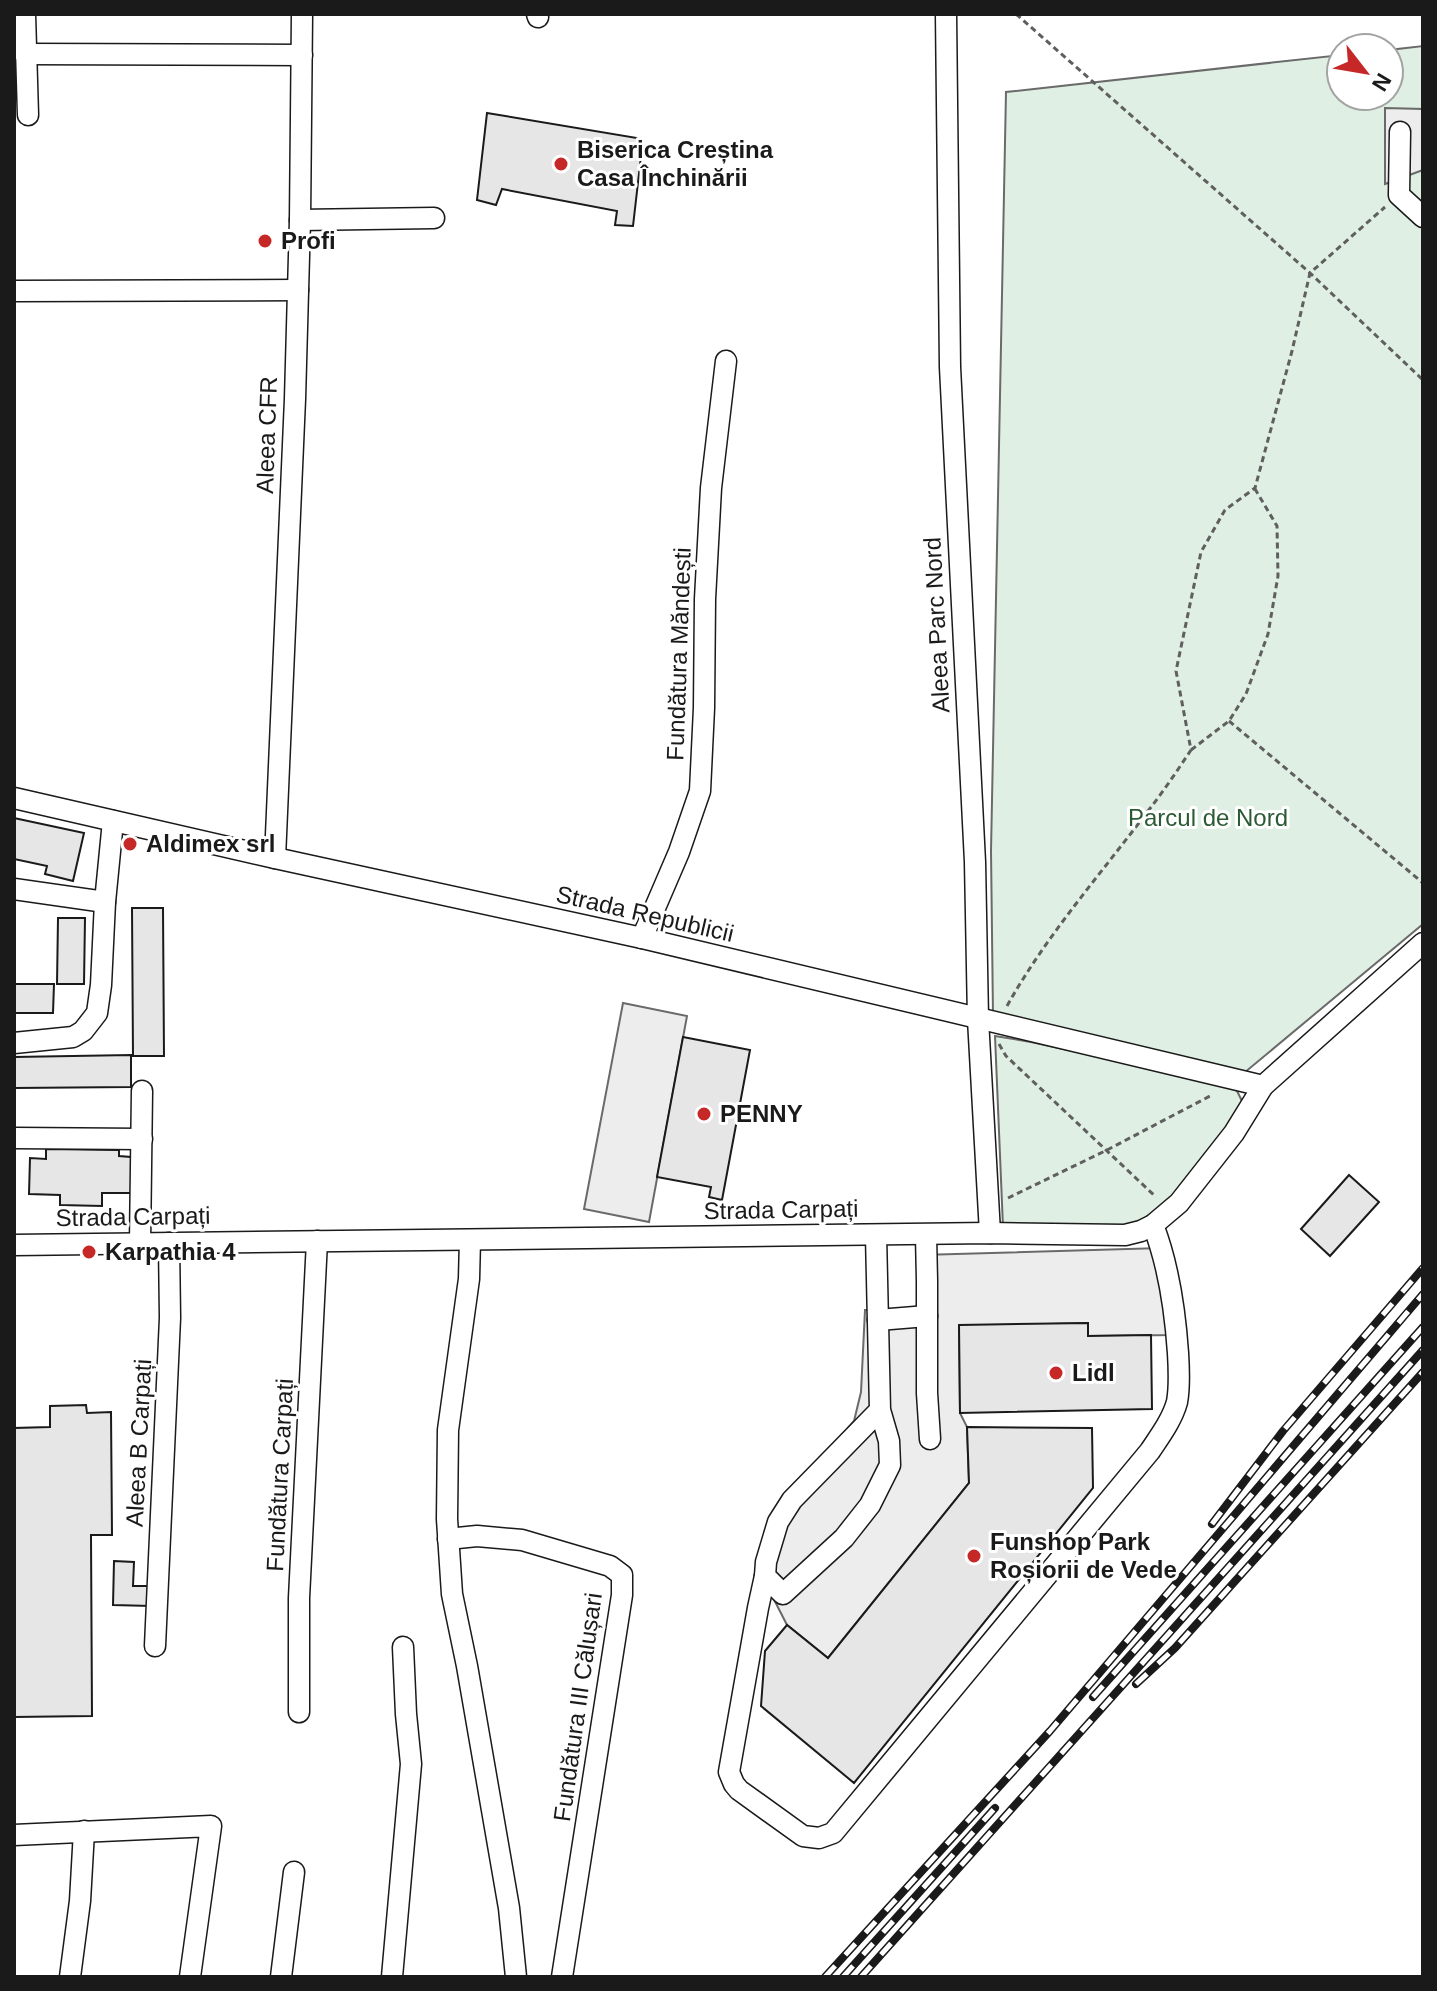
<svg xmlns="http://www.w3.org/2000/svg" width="1437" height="1991" viewBox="0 0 1437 1991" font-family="Arial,sans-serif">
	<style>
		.green { fill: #e0efe3; stroke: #6a6a6a; stroke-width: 2 }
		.parking { fill: #ededed; stroke: #6a6a6a; stroke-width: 2 }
		.building { fill: #e6e6e6; stroke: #1a1a1a; stroke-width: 2 }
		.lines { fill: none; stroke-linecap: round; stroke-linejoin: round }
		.minor-casing { stroke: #1a1a1a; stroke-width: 23 }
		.path { stroke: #5f5f5f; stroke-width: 3; stroke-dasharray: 6 4; stroke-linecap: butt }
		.minor { stroke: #fff; stroke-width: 20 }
		.rail-casing { stroke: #1a1a1a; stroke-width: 8 }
		.rail { stroke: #fff; stroke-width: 5; stroke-dasharray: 15; stroke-linecap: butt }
		.poi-dot { fill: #c62828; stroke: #fff; stroke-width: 3 }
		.labels { text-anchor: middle; stroke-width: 6; stroke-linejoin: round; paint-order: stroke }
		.poi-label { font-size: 24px; font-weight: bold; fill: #1a1a1a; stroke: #fff; text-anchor: start }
		.street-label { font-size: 24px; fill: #1a1a1a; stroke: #fff }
		.park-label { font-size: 24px; fill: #2b5a34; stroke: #fff }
	</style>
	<rect width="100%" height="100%" fill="#fff"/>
	<g class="green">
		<path d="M1423,46V924L1244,1073L993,1015L991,851L1006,92L1341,55V96H1389V50Z"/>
		<path d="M995,1036L1031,1042L1229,1085L1237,1091L1243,1103L1230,1129L1165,1205L1141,1221L1118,1228L1003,1227Z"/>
	</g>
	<g class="parking">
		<path d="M1385,108L1423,109V170L1385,184Z"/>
		<path d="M623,1003L687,1016L649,1222L584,1209Z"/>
		<path d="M1162,1248L1177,1335L1088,1336L1087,1323L959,1326L960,1413L967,1427L969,1483L828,1658L787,1625L762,1576L793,1491L854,1421L861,1392L865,1310L922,1309L921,1255Z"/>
	</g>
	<g class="building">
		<path d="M487,113L643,139L633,226L615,225L617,211L502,189L496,205L477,200Z"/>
		<path d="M14,818L84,833L73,881L45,874L47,866L14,859Z"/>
		<path d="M132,908H163L164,1056H133Z"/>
		<path d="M58,918H85L84,984H57Z"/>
		<path d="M14,984H54L53,1013H14Z"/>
		<path d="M683,1037L750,1050L722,1200L709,1197L711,1187L657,1177Z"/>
		<path d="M131,1055V1087L14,1088V1057Z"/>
		<path d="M46,1149L119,1150V1156L131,1157V1193H102V1206L60,1205V1195L29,1194L30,1158L46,1159Z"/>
		<path d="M1349,1175L1379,1202L1330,1256L1301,1229Z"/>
		<path d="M1088,1323V1336L1151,1335L1152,1409L960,1413L959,1325Z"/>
		<path d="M86,1405L87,1413L111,1412L112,1535H91L92,1716L14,1717V1428L50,1427V1406Z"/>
		<path d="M967,1427L1092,1428L1093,1488L854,1783L761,1706L765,1651L787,1625L828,1658L969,1483Z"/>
		<path d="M114,1561L134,1562L133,1586H151V1606L113,1605Z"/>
	</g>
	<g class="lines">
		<defs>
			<g id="minor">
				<path d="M25,14L28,115"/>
				<path d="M537,14L538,17"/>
				<path d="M946,14L950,367L975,862L978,1019L990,1233"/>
				<path d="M25,54L302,55"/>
				<path d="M1400,132L1399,195L1423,217"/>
				<path d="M300,220L434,218"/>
				<path d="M14,291L298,290"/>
				<path d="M14,798L275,858L642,938L1263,1086"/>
				<path d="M275,858L295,399L300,220L302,14"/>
				<path d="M14,889L105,902"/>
				<path d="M642,938L679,852L700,791L704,708L705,599L711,488L726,361"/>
				<path d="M14,1043L73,1037L83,1031L97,1013L101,985L105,902L113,821"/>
				<path d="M14,1138L142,1139"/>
				<path d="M876,1235L880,1410L792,1500L778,1522L766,1562L765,1576L783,1594L844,1538L870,1505L890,1465L889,1441L880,1410"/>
				<path d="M926,1235L927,1281V1393L930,1439"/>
				<path d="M470,1240L469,1279L448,1430L447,1519L452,1594L467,1666L509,1908L516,1977"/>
				<path d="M140,1243L142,1091"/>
				<path d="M14,1245L990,1233L1125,1235L1141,1231L1153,1225L1179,1203L1234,1133L1263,1086L1423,943"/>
				<path d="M878,1320L927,1316"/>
				<path d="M448,1539L477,1536L522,1540L610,1566L622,1575V1595L562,1977"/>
				<path d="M765,1576L758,1608L729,1772L734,1784L739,1790L803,1836L819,1838L833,1833L1150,1451C1160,1436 1172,1420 1177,1402C1180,1386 1179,1369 1178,1353C1175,1309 1169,1266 1153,1225"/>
				<path d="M155,1646L170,1318L169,1243"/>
				<path d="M299,1712V1598L317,1241"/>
				<path d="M14,1835L211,1826L190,1977"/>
				<path d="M70,1977L80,1901L84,1831"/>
				<path d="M281,1977L294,1872"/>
				<path d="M392,1977L411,1764L406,1714L403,1647"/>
			</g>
		</defs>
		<use href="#minor" class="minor-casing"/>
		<g class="path">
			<path d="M1016,14L1310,273L1423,380"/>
			<path d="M1229,721L1423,883"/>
			<path d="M1191,750L1229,721L1246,694L1268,634L1278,576L1277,526L1255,489"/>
			<path d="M1007,1006C1046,936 1100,875 1148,811C1163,792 1177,771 1191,750L1176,671L1201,552L1225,510L1255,488L1292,351L1310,273L1385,207"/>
			<path d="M999,1044L1006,1056L1156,1197"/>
			<path d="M1008,1198L1107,1150L1212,1095"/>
		</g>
		<use href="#minor" class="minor"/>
		<defs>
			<g id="rail">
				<path d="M1212,1524L1283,1431L1423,1268"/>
				<path d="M1136,1684L1175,1648L1423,1372"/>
				<path d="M1093,1697L1423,1327"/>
				<path d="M825,1977L1050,1731L1423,1294"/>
				<path d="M843,1977L995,1808"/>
				<path d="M861,1977L1423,1350"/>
			</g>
		</defs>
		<use href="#rail" class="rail-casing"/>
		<use href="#rail" class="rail"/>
	</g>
	<g class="poi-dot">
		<circle cx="561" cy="164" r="8"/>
		<circle cx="265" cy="241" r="8"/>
		<circle cx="130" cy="844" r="8"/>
		<circle cx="704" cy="1114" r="8"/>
		<circle cx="89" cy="1252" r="8"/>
		<circle cx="1056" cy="1373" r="8"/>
		<circle cx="974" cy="1556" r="8"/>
	</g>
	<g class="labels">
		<g class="poi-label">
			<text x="577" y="158">Biserica Creștina<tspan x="577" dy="28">Casa Închinării</tspan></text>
			<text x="281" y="249">Profi</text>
			<text x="146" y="852">Aldimex srl</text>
			<text x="720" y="1122">PENNY</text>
			<text x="105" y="1260">Karpathia 4</text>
			<text x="1072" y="1381">Lidl</text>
			<text x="990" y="1550">Funshop Park<tspan x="990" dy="28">Roșiorii de Vede</tspan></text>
		</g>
		<g class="street-label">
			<text transform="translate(267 435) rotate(-88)" y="8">Aleea CFR</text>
			<text transform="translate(937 625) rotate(-93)" y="8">Aleea Parc Nord</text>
			<text transform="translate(679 654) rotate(-88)" y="8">Fundătura Măndești</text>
			<text transform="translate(645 914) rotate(13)" y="8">Strada Republicii</text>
			<text transform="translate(781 1210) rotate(-1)" y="8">Strada Carpați</text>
			<text transform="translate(133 1217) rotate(-1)" y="8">Strada Carpați</text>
			<text transform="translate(139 1443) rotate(-87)" y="8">Aleea B Carpați</text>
			<text transform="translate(280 1475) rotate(-87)" y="8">Fundătura Carpați</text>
			<text transform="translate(578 1707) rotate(-82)" y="8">Fundătura III Călușari</text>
		</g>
		<g class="park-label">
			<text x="1208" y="826">Parcul de Nord</text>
		</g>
	</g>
	<rect width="1437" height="1991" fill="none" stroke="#1a1a1a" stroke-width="32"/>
	<g transform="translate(1365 72) rotate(121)"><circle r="38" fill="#ffffff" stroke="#a3a3a3" stroke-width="2"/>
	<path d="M0-6L14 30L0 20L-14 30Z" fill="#c62828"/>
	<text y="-12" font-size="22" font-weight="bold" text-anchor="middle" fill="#1a1a1a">N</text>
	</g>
</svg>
